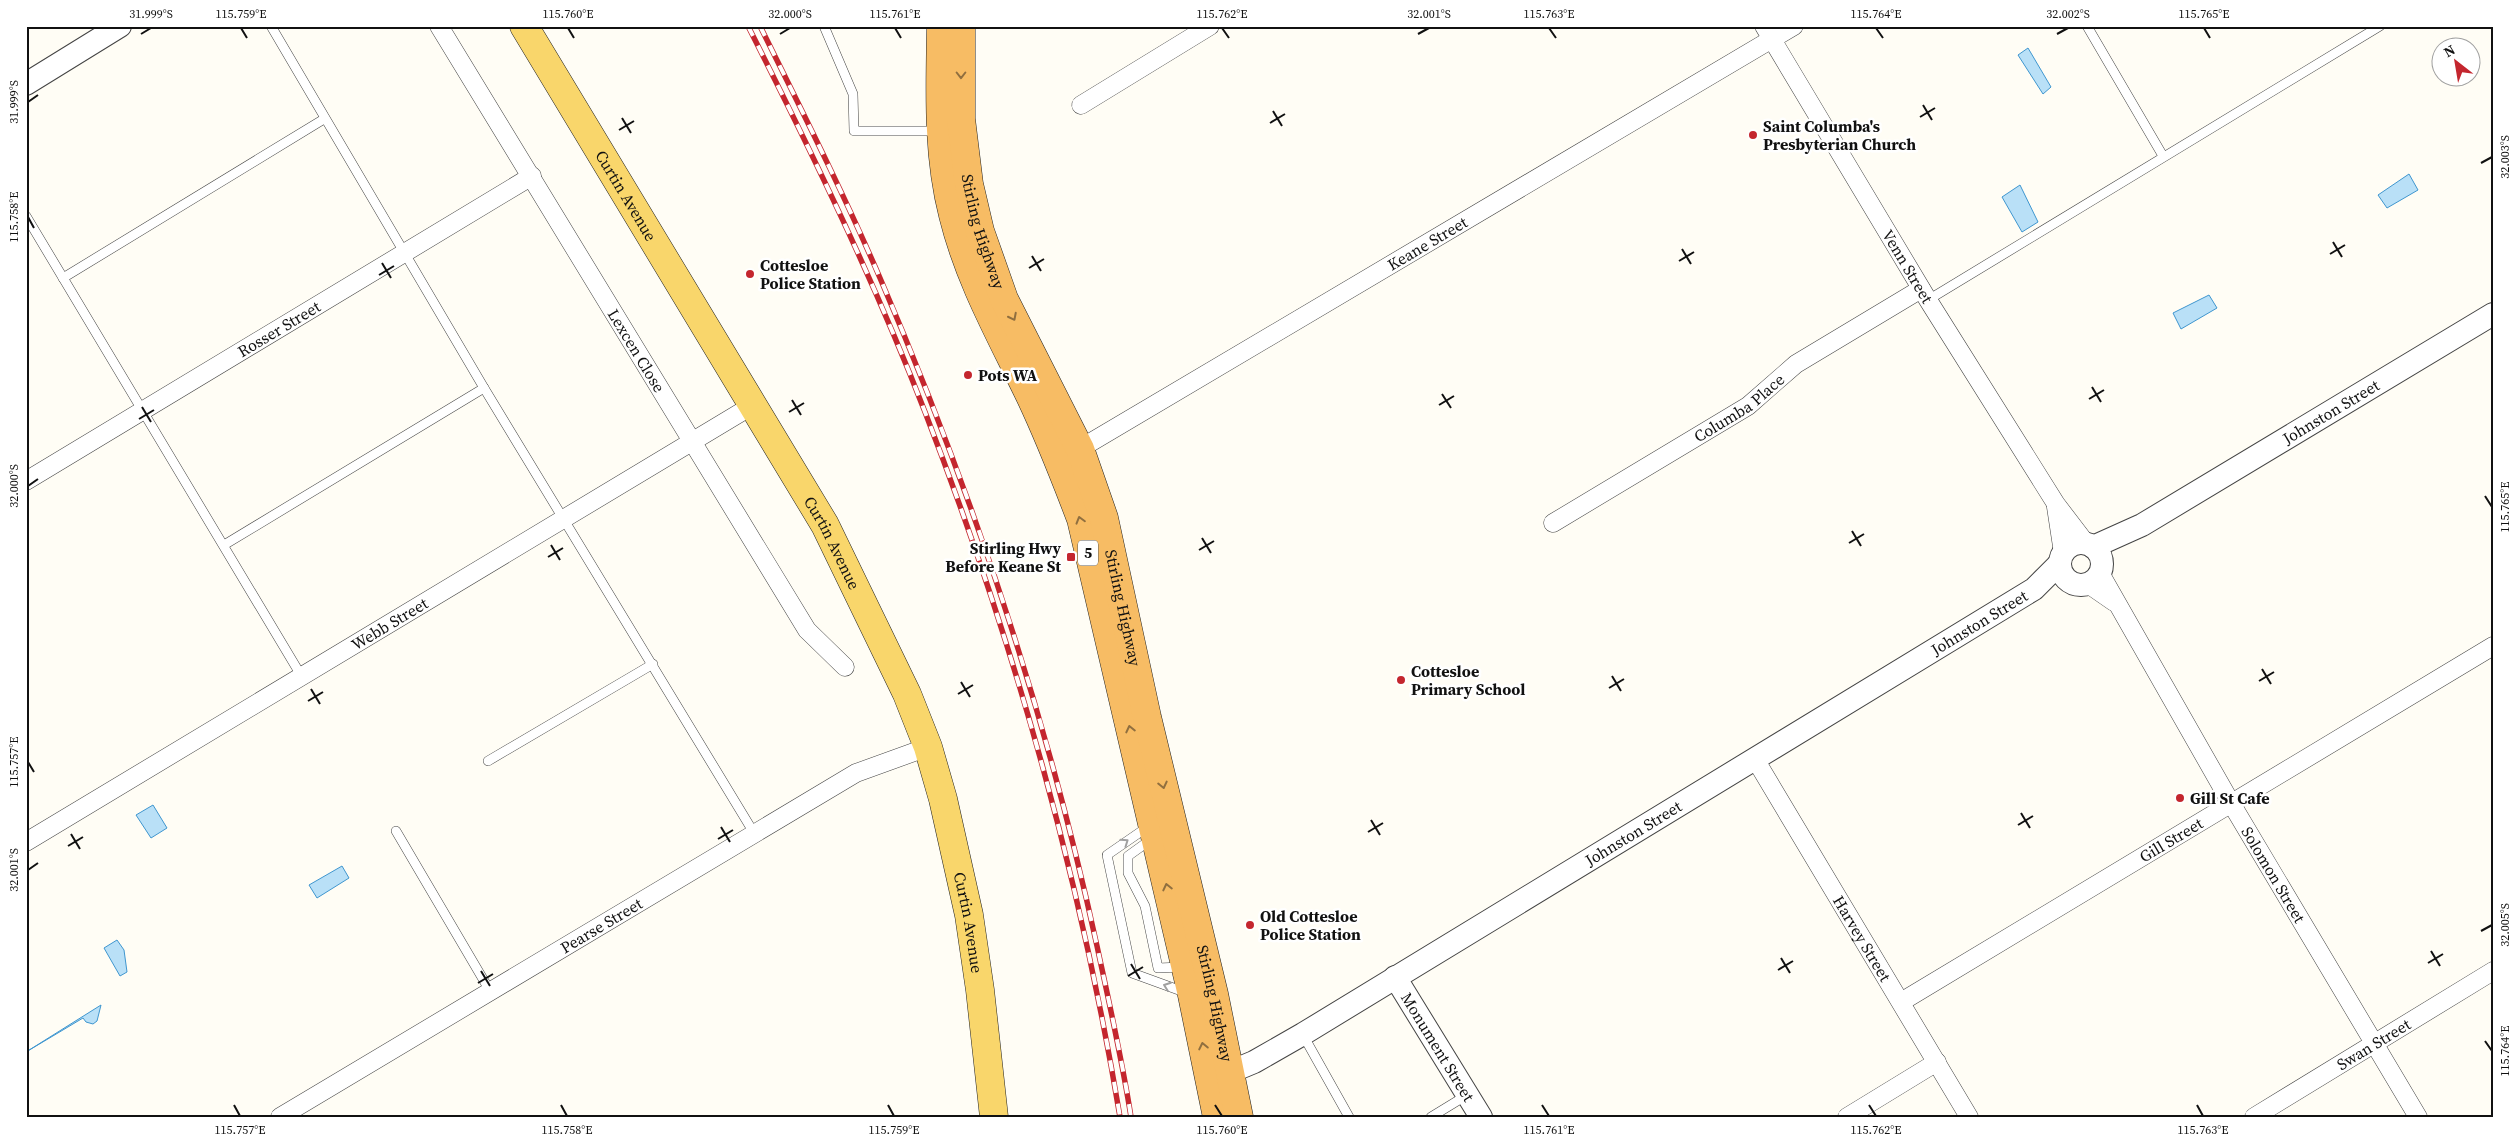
<svg xmlns="http://www.w3.org/2000/svg" width="2519" height="1143" viewBox="0 0 2519 1143" font-family="'Source Serif 4',serif">
	<style>
		.water { fill: #b9e0f7; stroke: #3f96cf }
		.lines { fill: none; stroke-linecap: round; stroke-linejoin: round }
		.service-casing { stroke: #444; stroke-width: 10 }
		.minor-casing { stroke: #444; stroke-width: 19 }
		.tertiary-casing { stroke: #444; stroke-width: 24 }
		.primary-casing { stroke: #222; stroke-width: 29 }
		.trunk-casing { stroke: #222; stroke-width: 29 }
		.service { stroke: #fff; stroke-width: 9 }
		.minor { stroke: #fff; stroke-width: 18 }
		.tertiary { stroke: #fff; stroke-width: 22 }
		.primary { stroke: #f9d66b; stroke-width: 28 }
		.trunk { stroke: #f7bc64; stroke-width: 28 }
		.rail-casing { stroke: #c4262e; stroke-width: 5.5 }
		.rail { stroke: #fff; stroke-width: 4; stroke-dasharray: 11; stroke-linecap: butt }
		.oneway { stroke: #906f3f }
		.oneway2 { stroke: #a0a0a0 }
		.ticks { fill: none; stroke: #111; stroke-width: 2 }
		.poi-dot { fill: #c4262e; stroke: #fff; stroke-width: 2 }
		.labels { text-anchor: middle; stroke-width: 5; stroke-linejoin: round; paint-order: stroke }
		.shield { fill: #fff; stroke: #585858; stroke-width: 1 }
		.shield-label { font-size: 15px; font-weight: bold; fill: #111 }
		.poi-label { font-size: 16px; font-weight: bold; fill: #111; stroke: #fff; text-anchor: start }
		.street-label { font-size: 16px; fill: #111; stroke: #fff }
		.neatline { fill: none; stroke: #111; stroke-width: 2 }
		.ticks-label { font-size: 12px; text-anchor: middle; fill: #111 }
	</style>
	<rect width="100%" height="100%" fill="#fffdf5"/>
	<g class="water">
		<path d="M2028,48L2051,87L2043,94L2018,55Z"/>
		<path d="M2409,174L2418,190L2387,208L2378,195Z"/>
		<path d="M2020,185L2038,222L2022,232L2002,197Z"/>
		<path d="M2209,295L2217,308L2181,329L2173,313Z"/>
		<path d="M153,805L167,828L151,838L136,815Z"/>
		<path d="M342,866L349,878L317,898L309,885Z"/>
		<path d="M117,940L124,950L127,972L120,976L104,948Z"/>
		<path d="M101,1005L97,1021L93,1024L86,1022L83,1018L26,1052Z"/>
	</g>
	<g class="lines">
		<defs>
			<g id="service">
				<path d="M271,26L484,388L754,833"/>
				<path d="M824,26L853,94L854,131H939"/>
				<path d="M2087,26L2163,156"/>
				<path d="M26,216L302,677"/>
				<path d="M63,278L324,119"/>
				<path d="M1928,300L2380,26"/>
				<path d="M224,545L484,388"/>
				<path d="M488,761L653,664"/>
				<path d="M1149,826L1107,855L1132,973L1187,993"/>
				<path d="M396,831L490,991"/>
				<path d="M1153,838L1128,856V873L1145,906L1158,968L1182,967"/>
				<path d="M1303,1035L1349,1117"/>
				<path d="M1431,1117L1467,1095"/>
			</g>
			<g id="minor">
				<path id="s1" d="M439,26L807,630L845,667"/>
				<path id="s2" d="M1764,26L1928,300L2056,504L2085,542"/>
				<path d="M1081,105L1210,26"/>
				<path id="s3" d="M1071,454L1794,26"/>
				<path id="s4" d="M26,481L532,176"/>
				<path d="M2056,507L2063,553"/>
				<path id="s5" d="M1553,523L1748,406L1796,364L1921,289"/>
				<path id="s6" d="M2100,573L2231,803L2418,1117"/>
				<path d="M2088,584L2114,602"/>
				<path id="s7" d="M1755,759L1969,1117"/>
				<path id="s8" d="M26,842L753,405"/>
				<path id="s9" d="M1901,1002L2493,646"/>
				<path id="s10" d="M280,1117L856,773L928,747"/>
				<path d="M1847,1117L1937,1062"/>
				<path id="s11" d="M2254,1117L2493,971"/>
			</g>
			<g id="tertiary">
				<path d="M26,84L120,26"/>
				<circle cx="2081" cy="564" r="21"/>
				<path id="s12" d="M2093,547L2142,525L2493,314"/>
				<path id="s13" d="M1395,977L1481,1117"/>
				<path id="s14" d="M1230,1072L1254,1062L1303,1034L2034,589L2059,564"/>
			</g>
			<g id="primary">
				<path id="s15" d="M524,26L825,525L907,694L928,747L943,799L969,915L980,990L994,1117"/>
			</g>
			<g id="trunk">
				<path d="M941,26C940,90 937,153 953,215C969,280 1001,336 1030,396C1049,436 1065,477 1081,519L1192,995L1217,1117"/>
				<path id="s16" d="M961,26V119L969,184L980,231L1004,299L1080,449L1104,518L1147,717L1214,994L1239,1117"/>
			</g>
		</defs>
		<use href="#service" class="service-casing"/>
		<use href="#minor" class="minor-casing"/>
		<use href="#tertiary" class="tertiary-casing"/>
		<use href="#primary" class="primary-casing"/>
		<use href="#trunk" class="trunk-casing"/>
		<use href="#service" class="service"/>
		<use href="#minor" class="minor"/>
		<use href="#tertiary" class="tertiary"/>
		<use href="#primary" class="primary"/>
		<use href="#trunk" class="trunk"/>
		<defs>
			<g id="rail">
				<path d="M748,26C812,153 874,280 925,412C1013,639 1080,876 1120,1117"/>
				<path d="M760,26C801,109 843,192 880,278C973,494 1047,716 1097,946C1109,1002 1122,1059 1131,1117"/>
			</g>
		</defs>
		<use href="#rail" class="rail-casing"/>
		<use href="#rail" class="rail"/>
	</g>
	<defs><path id="oneway-chevron" d="M-2-3.5L2.5 0L-2 3.5" fill="none" stroke-width="1.6" stroke-linecap="round" stroke-linejoin="round" transform="scale(1.25)"/></defs>
	<g class="oneway">
		<use href="#oneway-chevron" transform="translate(961 75) rotate(90)"/>
		<use href="#oneway-chevron" transform="translate(1013 317) rotate(63)"/>
		<use href="#oneway-chevron" transform="translate(1080 520) rotate(-106)"/>
		<use href="#oneway-chevron" transform="translate(1130 729) rotate(-103)"/>
		<use href="#oneway-chevron" transform="translate(1163 785) rotate(77)"/>
		<use href="#oneway-chevron" transform="translate(1167 887) rotate(-103)"/>
		<use href="#oneway-chevron" transform="translate(1203 1046) rotate(-102)"/>
	</g>
	<g class="oneway2">
		<use href="#oneway-chevron" transform="translate(1125 842) rotate(-35)"/>
		<use href="#oneway-chevron" transform="translate(1167 986) rotate(-160)"/>
	</g>
	<path class="ticks" d="M241,28L247,38M568,28L574,38M895,28L901,38M1222,28L1229,38M1549,28L1556,38M1876,28L1883,38M2204,28L2210,38M141,34L151,28M780,34L790,28M1418,34L1429,28M2057,34L2068,28M28,102L38,95M1923,105L1932,120M1273,111L1282,126M1920,117L1935,108M622,118L631,133M1270,123L1285,114M619,130L634,121M2481,163L2492,157M28,217L34,228M2333,242L2342,257M1682,249L1691,264M2330,254L2345,245M1032,256L1041,271M1679,261L1694,252M382,263L391,278M1029,268L1044,259M379,275L394,266M2092,387L2101,402M1442,394L1451,408M2089,399L2104,390M792,400L801,415M1439,405L1454,396M142,407L151,422M789,412L804,403M139,419L154,410M28,486L38,479M2485,496L2492,507M1852,531L1861,546M1202,538L1211,553M1849,543L1864,534M551,545L560,560M1199,550L1214,541M548,557L563,548M2262,669L2271,684M1612,676L1621,691M2259,681L2274,672M961,682L970,697M1609,688L1624,679M311,689L320,704M958,694L973,685M308,701L323,692M28,762L34,772M2021,813L2030,828M1371,820L1380,835M2018,825L2033,816M721,827L730,842M1368,832L1383,823M71,834L80,849M718,839L733,830M68,846L83,837M28,870L38,863M2481,931L2492,925M2431,951L2440,966M1781,958L1790,973M2428,963L2443,954M1131,964L1140,979M1778,970L1793,961M481,971L490,986M1128,976L1143,967M478,983L493,974M2485,1041L2492,1051M234,1105L240,1116M561,1105L567,1116M888,1105L894,1116M1215,1105L1222,1116M1542,1105L1549,1116M1869,1105L1876,1116M2197,1105L2203,1116"/>
	<g class="poi-dot">
		<circle cx="1753" cy="135" r="5"/>
		<circle cx="750" cy="274" r="5"/>
		<circle cx="968" cy="375" r="5"/>
		<rect x="1066" y="552" width="10" height="10" rx="2.5"/>
		<circle cx="1401" cy="680" r="5"/>
		<circle cx="2180" cy="798" r="5"/>
		<circle cx="1250" cy="925" r="5"/>
	</g>
	<g class="labels">
		<rect class="shield" x="1078" y="540.5" width="20" height="25" rx="4"/>
		<g class="shield-label">
			<text x="1088" y="558">5</text>
		</g>
		<g class="poi-label">
			<text x="1763" y="132">Saint Columba's<tspan x="1763" dy="18">Presbyterian Church</tspan></text>
			<text x="760" y="271">Cottesloe<tspan x="760" dy="18">Police Station</tspan></text>
			<text x="978" y="381">Pots WA</text>
			<text x="1061" y="554" text-anchor="end">Stirling Hwy<tspan x="1061" dy="18">Before Keane St</tspan></text>
			<text x="1411" y="677">Cottesloe<tspan x="1411" dy="18">Primary School</tspan></text>
			<text x="2190" y="804">Gill St Cafe</text>
			<text x="1260" y="922">Old Cottesloe<tspan x="1260" dy="18">Police Station</tspan></text>
		</g>
		<g class="street-label">
			<text dy="6" stroke="none"><textPath href="#s15" startOffset="198">Curtin Avenue</textPath></text>
			<text dy="6" stroke="none"><textPath href="#s16" startOffset="208">Stirling Highway</textPath></text>
			<text dy="6" stroke="none"><textPath href="#s3" startOffset="414">Keane Street</textPath></text>
			<text dy="6" stroke="none"><textPath href="#s2" startOffset="280">Venn Street</textPath></text>
			<text dy="6" stroke="none"><textPath href="#s4" startOffset="295">Rosser Street</textPath></text>
			<text dy="6" stroke="none"><textPath href="#s1" startOffset="380">Lexcen Close</textPath></text>
			<text dy="6" stroke="none"><textPath href="#s5" startOffset="219">Columba Place</textPath></text>
			<text dy="6" stroke="none"><textPath href="#s12" startOffset="274">Johnston Street</textPath></text>
			<text dy="6" stroke="none"><textPath href="#s15" startOffset="602">Curtin Avenue</textPath></text>
			<text dy="6" stroke="none"><textPath href="#s16" startOffset="612">Stirling Highway</textPath></text>
			<text dy="6" stroke="none"><textPath href="#s14" startOffset="874">Johnston Street</textPath></text>
			<text dy="6" stroke="none"><textPath href="#s8" startOffset="424">Webb Street</textPath></text>
			<text dy="6" stroke="none"><textPath href="#s14" startOffset="469">Johnston Street</textPath></text>
			<text dy="6" stroke="none"><textPath href="#s9" startOffset="315">Gill Street</textPath></text>
			<text dy="6" stroke="none"><textPath href="#s6" startOffset="348">Solomon Street</textPath></text>
			<text dy="6" stroke="none"><textPath href="#s15" startOffset="1008">Curtin Avenue</textPath></text>
			<text dy="6" stroke="none"><textPath href="#s10" startOffset="374">Pearse Street</textPath></text>
			<text dy="6" stroke="none"><textPath href="#s7" startOffset="209">Harvey Street</textPath></text>
			<text dy="6" stroke="none"><textPath href="#s16" startOffset="1018">Stirling Highway</textPath></text>
			<text dy="6" stroke="none"><textPath href="#s11" startOffset="140">Swan Street</textPath></text>
			<text dy="6" stroke="none"><textPath href="#s13" startOffset="82">Monument Street</textPath></text>
		</g>
	</g>
	<rect width="2519" height="1143" fill="none" stroke="#ffffff" stroke-width="55"/>
	<g transform="translate(2456 62) rotate(329)"><circle r="24" fill="#ffffff" stroke="#a0a0a0"/>
	<path d="M0-4L9 19L0 12L-9 19Z" fill="#c4262e"/>
	<text y="-8" font-size="14" font-weight="bold" text-anchor="middle" fill="#111111">N</text>
	</g>
	<rect x="28" y="28" width="2464" height="1088" class="neatline"/>
	<g class="ticks-label">
		<text x="151" y="18">31.999°S</text>
		<text x="241" y="18">115.759°E</text>
		<text x="568" y="18">115.760°E</text>
		<text x="790" y="18">32.000°S</text>
		<text x="895" y="18">115.761°E</text>
		<text x="1222" y="18">115.762°E</text>
		<text x="1429" y="18">32.001°S</text>
		<text x="1549" y="18">115.763°E</text>
		<text x="1876" y="18">115.764°E</text>
		<text x="2068" y="18">32.002°S</text>
		<text x="2204" y="18">115.765°E</text>
		<text transform="translate(14 102) rotate(-90)" y="4">31.999°S</text>
		<text transform="translate(2505 157) rotate(-90)" y="4">32.003°S</text>
		<text transform="translate(14 217) rotate(-90)" y="4">115.758°E</text>
		<text transform="translate(14 486) rotate(-90)" y="4">32.000°S</text>
		<text transform="translate(2505 507) rotate(-90)" y="4">115.765°E</text>
		<text transform="translate(14 762) rotate(-90)" y="4">115.757°E</text>
		<text transform="translate(14 870) rotate(-90)" y="4">32.001°S</text>
		<text transform="translate(2505 925) rotate(-90)" y="4">32.005°S</text>
		<text transform="translate(2505 1051) rotate(-90)" y="4">115.764°E</text>
		<text x="240" y="1134">115.757°E</text>
		<text x="567" y="1134">115.758°E</text>
		<text x="894" y="1134">115.759°E</text>
		<text x="1222" y="1134">115.760°E</text>
		<text x="1549" y="1134">115.761°E</text>
		<text x="1876" y="1134">115.762°E</text>
		<text x="2203" y="1134">115.763°E</text>
	</g>
</svg>
